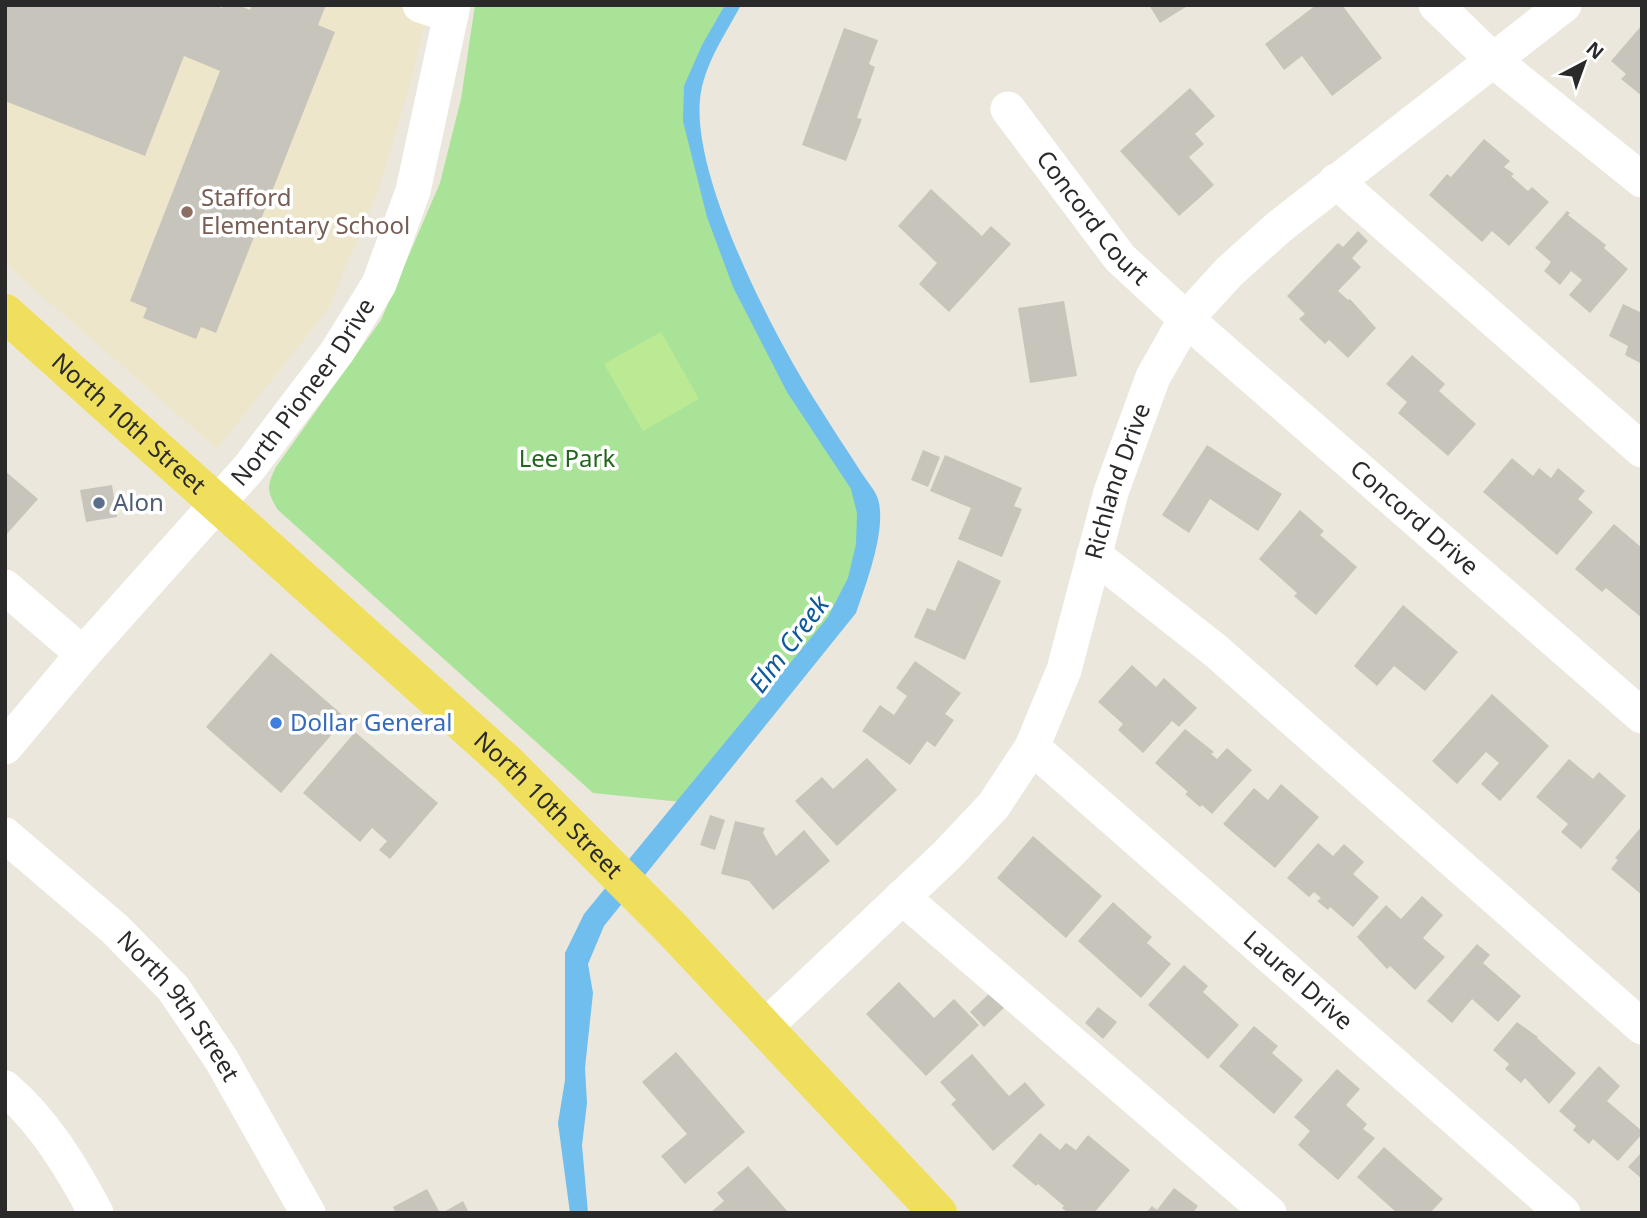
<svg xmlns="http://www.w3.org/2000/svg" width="1647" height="1218" viewBox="0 0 1647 1218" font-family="'Noto Sans',sans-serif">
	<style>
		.education { fill: #eee6cb }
		.green { fill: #a9e398 }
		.pitch { fill: #bcea94 }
		.water { fill: #6fbeee }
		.building { fill: #c7c4bc }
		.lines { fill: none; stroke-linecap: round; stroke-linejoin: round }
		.minor { stroke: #fff; stroke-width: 35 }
		.major { stroke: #f0de5d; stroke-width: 38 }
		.education-dot { fill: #8d6e63; stroke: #fff; stroke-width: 2.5 }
		.service-dot { fill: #5c6f8a; stroke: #fff; stroke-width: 2.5 }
		.shop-dot { fill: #3f7fe0; stroke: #fff; stroke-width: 2.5 }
		.labels { text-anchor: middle; stroke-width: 7; stroke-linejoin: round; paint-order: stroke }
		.education-label { font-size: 24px; fill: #785e54; stroke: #fff; text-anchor: start }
		.street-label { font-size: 24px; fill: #2a2a2a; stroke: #fff }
		.park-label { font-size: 24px; fill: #21671a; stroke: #fff }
		.service-label { font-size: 24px; fill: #4e5e75; stroke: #fff; text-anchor: start }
		.shop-label { font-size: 24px; fill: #366cbe; stroke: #fff; text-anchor: start }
		.water-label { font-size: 26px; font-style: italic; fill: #0e5a9a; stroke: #fff }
	</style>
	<rect width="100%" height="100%" fill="#ece7dc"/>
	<path class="education" d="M5,5H429L412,78L380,186L329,308L217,449L5,264Z"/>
	<path class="green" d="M475,5H731L687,121L719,239L857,492L864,520L852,579L840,606L681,802L593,793L278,510C267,492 266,487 276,467L381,320L440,183L461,99Z"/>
	<path class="pitch" d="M661,332L699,399L643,431L604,364Z"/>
	<path class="water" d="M725,5H741C726,33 707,60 701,92C687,171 775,338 818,405C832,428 847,450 861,472C866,480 875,490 878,499C887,529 866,584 856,613L604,926L588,964L593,993L585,1068L587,1103L582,1145L588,1213H570L558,1123L565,1080V953L584,914L828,617L848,578L856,544L857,513L851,489L787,392L733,287L707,217L683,121L684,86L702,45Z"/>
	<g class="building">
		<path d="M5,5H216L222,8L223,5H238L250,10L252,5L269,7L270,5H326L318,25L335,32L216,333L201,327L196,339L143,318L147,308L130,301L220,71L184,56L145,156L5,101Z"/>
		<path d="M1149,5H1189L1160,23Z"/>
		<path d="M1316,5H1342L1382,58L1332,96L1302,56L1284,70L1265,44Z"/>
		<path d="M1642,25V96L1621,79L1626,74L1611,61Z"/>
		<path d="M844,28L878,40L869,64L875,67L857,118L862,119L846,161L802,145Z"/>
		<path d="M1190,88L1215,116L1195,134L1204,144L1189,157L1214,185L1179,216L1120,151Z"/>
		<path d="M1484,139L1510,161L1504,167L1514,174L1511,176L1528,191L1532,187L1549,202L1509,246L1492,231L1482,242L1429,195L1447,174L1451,177Z"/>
		<path d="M931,189L982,236L991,226L1011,244L949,312L919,284L937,263L898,226Z"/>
		<path d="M1567,211L1570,213L1568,215L1606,245L1604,248L1628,269L1590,313L1569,295L1582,280L1571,271L1560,285L1544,271L1551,262L1535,248Z"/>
		<path d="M1358,231L1368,241L1352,258L1361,267L1338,291L1348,300L1350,299L1376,328L1348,358L1329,340L1325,344L1299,319L1305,314L1287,296L1338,243L1343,247Z"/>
		<path d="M1064,301L1077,376L1030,383L1018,308Z"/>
		<path d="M1623,304L1642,313V364L1625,355L1628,346L1609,336Z"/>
		<path d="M1412,355L1445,384L1439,391L1476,424L1448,456L1398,413L1407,402L1386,384Z"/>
		<path d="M1207,445L1282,494L1258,531L1210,499L1189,533L1162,515Z"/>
		<path d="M923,450L940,457L928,487L911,480Z"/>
		<path d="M945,455L1022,488L1014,506L1022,509L1002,557L958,539L971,508L930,491Z"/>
		<path d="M1512,458L1533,476L1539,468L1551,478L1558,468L1585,491L1578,499L1593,512L1557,555L1483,492Z"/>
		<path d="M5,471L38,499L5,536Z"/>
		<path d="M112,485L117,517L86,522L80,490Z"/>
		<path d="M1300,510L1324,531L1320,535L1357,567L1316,615L1294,596L1297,593L1259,559Z"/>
		<path d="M1614,524L1642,548V618L1606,588L1602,592L1575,569Z"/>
		<path d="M958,560L1001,581L965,660L914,637L927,608L935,611Z"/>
		<path d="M1403,605L1458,652L1425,691L1394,666L1377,686L1354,666Z"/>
		<path d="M271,653L346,718L281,793L206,727Z"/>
		<path d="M915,661L961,693L945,714L954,720L935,747L927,741L910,765L862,731L880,705L894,715L907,696L896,688Z"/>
		<path d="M1132,665L1156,687L1164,678L1197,708L1179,727L1172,721L1143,753L1118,730L1123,724L1098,702Z"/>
		<path d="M1492,694L1549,746L1500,801L1481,784L1499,763L1486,752L1457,784L1432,761Z"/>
		<path d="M1185,729L1214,752L1211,754L1217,759L1227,748L1252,770L1212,814L1202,805L1200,807L1185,794L1188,792L1155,763Z"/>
		<path d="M355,732L438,803L390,859L379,850L387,841L372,828L360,842L303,793Z"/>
		<path d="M867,758L897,790L837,846L795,801L822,777L833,789Z"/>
		<path d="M1569,759L1593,779L1599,772L1626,796L1581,849L1561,832L1568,824L1536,797Z"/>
		<path d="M1281,784L1319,817L1275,868L1223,824L1254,788L1268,800Z"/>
		<path d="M710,815L725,820L715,850L700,845Z"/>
		<path d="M735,821L765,828L763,833L776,856L804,830L830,861L773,910L749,881L721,874Z"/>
		<path d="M1642,826V895L1611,869L1618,860L1615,858Z"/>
		<path d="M1033,836L1102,896L1066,938L997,878Z"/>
		<path d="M1318,843L1333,856L1344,844L1364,862L1353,874L1379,897L1353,927L1330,907L1328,910L1317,901L1321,898L1314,892L1309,897L1287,878Z"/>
		<path d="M1422,896L1443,915L1423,938L1445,957L1415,990L1390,966L1387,969L1357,937L1386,905L1401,919Z"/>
		<path d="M1113,902L1152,937L1147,943L1171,964L1141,998L1078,941Z"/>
		<path d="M1477,944L1490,955L1483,963L1521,996L1498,1022L1472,999L1452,1023L1427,1001Z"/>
		<path d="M1184,965L1208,986L1203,992L1239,1025L1208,1059L1148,1005Z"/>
		<path d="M899,982L934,1018L954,999L979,1025L926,1076L866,1014Z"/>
		<path d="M995,988L1010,1002L984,1027L970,1012Z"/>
		<path d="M1098,1007L1117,1022L1103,1039L1085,1023Z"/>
		<path d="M1517,1022L1538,1037L1537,1038L1576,1073L1549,1104L1525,1078L1521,1083L1505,1069L1509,1064L1493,1050Z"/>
		<path d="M1254,1026L1278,1046L1272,1053L1303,1080L1274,1114L1219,1066Z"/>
		<path d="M676,1052L745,1132L685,1184L661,1156L687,1134L642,1082Z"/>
		<path d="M972,1054L1009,1096L1025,1082L1045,1105L993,1151L951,1104L956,1100L940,1082Z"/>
		<path d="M1599,1066L1620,1086L1607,1101L1642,1131V1134L1618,1161L1593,1139L1589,1144L1573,1130L1576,1126L1559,1111Z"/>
		<path d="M1337,1069L1360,1089L1346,1105L1367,1124L1363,1129L1375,1138L1338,1180L1298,1145L1310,1131L1294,1117Z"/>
		<path d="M1040,1133L1060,1150L1066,1143L1076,1150L1088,1135L1130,1170L1094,1213H1068L1062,1208L1064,1206L1038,1184L1036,1186L1012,1166Z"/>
		<path d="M1384,1147L1443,1199L1430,1213H1397L1357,1177Z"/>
		<path d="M1642,1152V1179L1628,1167Z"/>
		<path d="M748,1166L789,1213H710L724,1201L717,1193Z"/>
		<path d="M1174,1188L1198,1206L1193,1213H1146L1152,1206L1157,1210Z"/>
		<path d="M427,1189L440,1213H396L393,1207Z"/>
		<path d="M463,1201L469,1213H442Z"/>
	</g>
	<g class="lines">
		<g class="minor">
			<path d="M420,5L451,15"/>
			<path d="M1436,5L1493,60L1642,180"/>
			<path id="s1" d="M1008,109L1120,258L1186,319L1642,716"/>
			<path d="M1336,181L1642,450"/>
			<path d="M1094,555L1216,651L1642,1027"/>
			<path d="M5,587L83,654"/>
			<path id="s2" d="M5,747L83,654L249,468L337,352L379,284L413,191L453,5"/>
			<path id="s3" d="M1032,747L1563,1213"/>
			<path id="s4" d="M5,835L115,929L173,988L221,1059L308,1213"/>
			<path d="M902,897L1269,1213"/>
			<path id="s5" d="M765,1027L947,855L994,805L1032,747L1064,670L1111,492L1153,377L1186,319L1229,272L1279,227L1564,5"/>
			<path d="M5,1088C44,1121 72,1168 96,1213"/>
		</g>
		<path class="major" id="s6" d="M5,313L508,764L672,929L938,1213"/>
	</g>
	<circle class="education-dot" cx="187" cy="212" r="7"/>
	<circle class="service-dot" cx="99" cy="503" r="7"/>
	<circle class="shop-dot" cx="276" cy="723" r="7"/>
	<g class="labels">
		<g class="education-label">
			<text x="201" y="206">Stafford<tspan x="201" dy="28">Elementary School</tspan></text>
		</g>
		<g class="street-label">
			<text dy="8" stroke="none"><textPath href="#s1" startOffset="138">Concord Court</textPath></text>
			<text dy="8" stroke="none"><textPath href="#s2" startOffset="464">North Pioneer Drive</textPath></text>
			<text dy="8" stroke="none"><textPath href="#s6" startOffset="166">North 10th Street</textPath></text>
			<text dy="8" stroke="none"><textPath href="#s5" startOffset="668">Richland Drive</textPath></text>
			<text dy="8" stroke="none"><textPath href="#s1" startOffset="579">Concord Drive</textPath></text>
			<text dy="8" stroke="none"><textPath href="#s6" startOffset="733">North 10th Street</textPath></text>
			<text dy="8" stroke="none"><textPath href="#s3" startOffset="354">Laurel Drive</textPath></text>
			<text dy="8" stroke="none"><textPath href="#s4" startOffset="245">North 9th Street</textPath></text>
		</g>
		<g class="park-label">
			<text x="567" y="467">Lee Park</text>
		</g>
		<g class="service-label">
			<text x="113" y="511">Alon</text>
		</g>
		<g class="shop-label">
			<text x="290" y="731">Dollar General</text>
		</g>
		<g class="water-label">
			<text transform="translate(789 644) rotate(-53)" y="9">Elm Creek</text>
		</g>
	</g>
	<rect width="1647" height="1218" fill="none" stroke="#2a2a2a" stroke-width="14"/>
	<g transform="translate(1584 63) rotate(41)" stroke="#ffffff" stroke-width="5" paint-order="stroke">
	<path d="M0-5L12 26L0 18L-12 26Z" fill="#2a2a2a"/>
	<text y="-10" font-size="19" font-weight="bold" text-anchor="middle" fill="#2a2a2a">N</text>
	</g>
</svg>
